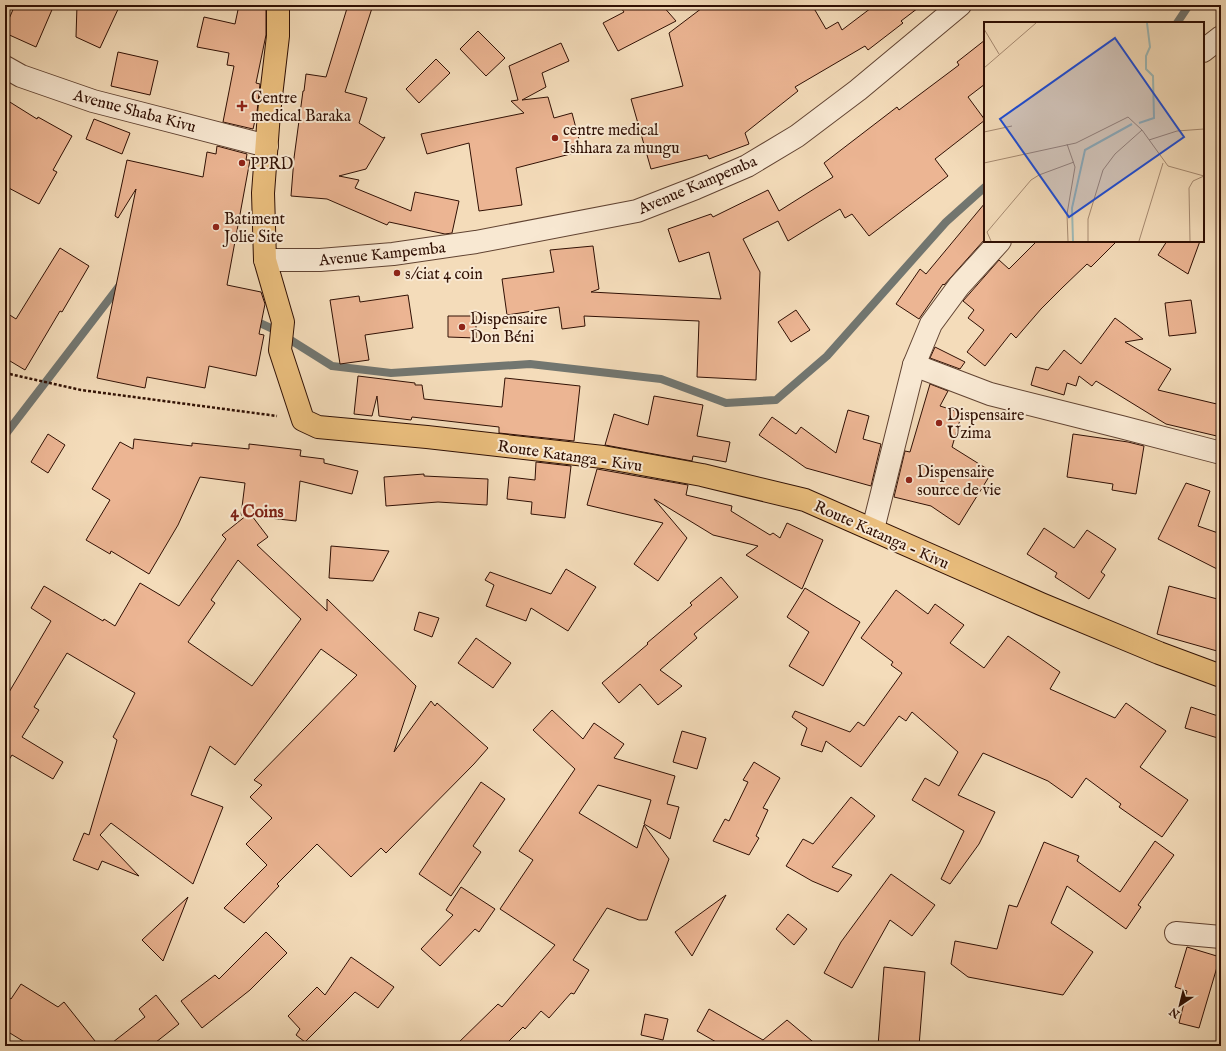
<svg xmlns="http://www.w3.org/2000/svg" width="1226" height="1051" viewBox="0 0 1226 1051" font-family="'IM FELL English',serif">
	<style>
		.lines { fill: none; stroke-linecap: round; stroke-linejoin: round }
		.stream { stroke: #727670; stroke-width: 8 }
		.building { fill: #ecb593; stroke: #301004; fill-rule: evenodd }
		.street-casing { stroke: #614332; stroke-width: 24 }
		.highway-casing { stroke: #301004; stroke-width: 24 }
		.path { stroke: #301004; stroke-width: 2.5; stroke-dasharray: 3 2; stroke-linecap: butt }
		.street { stroke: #f8e8d2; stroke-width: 22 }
		.highway { stroke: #eabe7d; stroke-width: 22 }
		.poi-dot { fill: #8f2418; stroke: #f8e8d2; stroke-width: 1.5 }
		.labels { text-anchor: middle; stroke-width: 4; stroke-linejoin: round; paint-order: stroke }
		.poi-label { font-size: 16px; fill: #301004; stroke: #f8e8d2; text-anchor: start }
		.street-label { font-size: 16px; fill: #301004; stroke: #f8e8d2 }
		.neighbourhood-label { font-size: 17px; font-weight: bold; fill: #7a1f14; stroke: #f8e8d2 }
		.inset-river { fill: none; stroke: #9ebab8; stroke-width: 2 }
		.inset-road { fill: none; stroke: #a68a71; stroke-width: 1 }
		.view { fill: #1d4ed8; fill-opacity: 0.15; stroke: #1d4ed8; stroke-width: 2 }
		.inset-edge { fill: none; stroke: #301004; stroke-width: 2 }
	</style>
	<rect width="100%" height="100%" fill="#f4dcba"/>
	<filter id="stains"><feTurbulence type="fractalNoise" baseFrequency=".005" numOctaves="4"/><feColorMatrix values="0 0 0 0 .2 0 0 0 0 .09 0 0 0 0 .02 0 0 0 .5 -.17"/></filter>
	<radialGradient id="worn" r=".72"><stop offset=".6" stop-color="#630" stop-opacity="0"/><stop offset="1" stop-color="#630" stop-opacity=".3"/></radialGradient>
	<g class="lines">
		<g class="stream">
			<path d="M1177,23L1189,5"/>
			<path d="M251,319L273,329L332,366L391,373L530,364L661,379L726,403L776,400L827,356L946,222L985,187"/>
			<path d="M5,435L120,285H122"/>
		</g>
	</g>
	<g class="building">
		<path d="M15,5H54L36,47L5,33V28Z"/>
		<path d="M77,5H120L100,48L76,37Z"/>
		<path d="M239,5H266V35L256,83L260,84L257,112L253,129L223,122L234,66L227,65L229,53L197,47L204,17L235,24Z"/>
		<path d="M348,5H373L345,92L367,98L359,123L383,138L385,137L366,169L339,176L359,180L355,188L411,211L415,192L459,201L452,233L445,234L389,222L387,225L327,199L291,196L294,158L303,91H304L306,74L326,77Z"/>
		<path d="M619,5H662L676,21L618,51L603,23L624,12Z"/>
		<path d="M706,5H812L826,29L838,22L842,30L875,5H922L901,21L903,23L868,50L865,46L795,87L798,91L745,133L749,144L709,159L707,155L651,169L631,99L683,86L669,33Z"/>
		<path d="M478,31L505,58L486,76L460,49Z"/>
		<path d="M985,40V84L968,97L985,120L935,159L948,176L869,236L852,214L845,218L840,209L788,241L778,221L743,239L760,272L756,380L697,377L699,321L584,316L585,326L562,329L559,307L507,315L502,279L554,272L550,250L593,246L599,289L591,292L721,299L709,252L679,262L668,229L711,214L713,217L768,190L779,211L833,177L824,163L897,107L899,110L959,65L957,62Z"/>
		<path d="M561,43L569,61L542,73L546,87L522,100L548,97L554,118L572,113L582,151L516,168L522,205L479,211L469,143L427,154L421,134L524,113L511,101L518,100L509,66Z"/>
		<path d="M118,52L158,61L150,95L111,86Z"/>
		<path d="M436,59L450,73L419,103L406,89Z"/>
		<path d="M5,99L37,119L38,117L72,136L53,170L57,172L39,204L5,186Z"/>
		<path d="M94,119L130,133L122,154L86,139Z"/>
		<path d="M217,146L247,154L246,160H250L227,285L261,292L265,304L259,334L264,335L256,376L209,366L205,388L147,377L145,388L97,378L136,189L118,218L115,216L127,160L203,177L207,152L216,154Z"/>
		<path d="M985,203V239L944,285L943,284L919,319L896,304L920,269L926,274Z"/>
		<path d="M1037,241H1117L1091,267L1087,264L1063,287L1041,309L1016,338L1011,333L985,366L967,352L984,330L968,318L974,310L963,301L999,260L1009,269Z"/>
		<path d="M1167,241H1200L1188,274L1158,255Z"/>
		<path d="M60,248L89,266L62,312L60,311L25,370L5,358V312L16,319Z"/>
		<path d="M408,295L413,328L365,335L369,360L340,364L330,300L359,296L360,302Z"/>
		<path d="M1191,300L1196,333L1169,336L1165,303Z"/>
		<path d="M796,310L810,330L791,342L778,322Z"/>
		<path d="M448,316H476V338L448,337Z"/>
		<path d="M1115,318L1143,339L1125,342L1171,369L1158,390L1221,405V437L1166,424L1096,381L1092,386L1079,376L1076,386L1067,383L1064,395L1031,385L1036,367L1048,370L1064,350L1081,364Z"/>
		<path d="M935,347L965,362L960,369L930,358Z"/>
		<path d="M358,376L415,383V385H422L424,399L502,407L505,378L580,386L574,441L499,433V427L412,417L411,420L379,416L377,396L372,416L354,414Z"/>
		<path d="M930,384L948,391L940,406L962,413L952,447L992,472L959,525L931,506L894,497L905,451L910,452Z"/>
		<path d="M654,396L703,405L697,436L730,442L726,462L693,456L692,461L605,445L614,414L648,425Z"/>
		<path d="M848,410L869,416L863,439L881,444L871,486L806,468L759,435L772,417L796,434L801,427L836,453Z"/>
		<path d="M48,434L65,445L48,473L31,462Z"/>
		<path d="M1073,434L1128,442L1144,446L1136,494L1112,490L1113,484L1067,477Z"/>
		<path d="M134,439L192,446V443L249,449V444L301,450L300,456L324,459V463L358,471L352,494L300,481L296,521L252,516L268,537L257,545L327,611V599L416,686L394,752L431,701L435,706L437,703L488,748L474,764L386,853L381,848L351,877L317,844L277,884L279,886L244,923L224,908L267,865L246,844L272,818L250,797L262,785L254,780L357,675L321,649L235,765L210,746L191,795L223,807L193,884L111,823L100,835L139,876L102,861L98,870L73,860L84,833L89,835L117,740L113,737L135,693L67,653L34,707L39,710L22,737L63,762L53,779L12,755L5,766V699L51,621L31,608L44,586L103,621L104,619L115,626L140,583L179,606L226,539L222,535L247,515H241L245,483L200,477L178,525L149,574L111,551L110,554L86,540L110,500L92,489L120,442L133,449ZM238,560L301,619L252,686L188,642L215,603L211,600Z"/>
		<path d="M536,462L571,466L565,518L531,514L532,502L507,499L509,477L535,480Z"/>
		<path d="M597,469L688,485L686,495L732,506L731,511L770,535L773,533L780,538L787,523L823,540L802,589L746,555L758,546L713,535L654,499L687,538L658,581L634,564L663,523L587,505Z"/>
		<path d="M424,474V476L488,479L487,505L438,502L386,506L384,477Z"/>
		<path d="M1186,483L1210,491L1198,526L1221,534V571L1158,539Z"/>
		<path d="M1044,528L1074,548L1087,530L1116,549L1101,572L1105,575L1089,599L1055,577L1057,573L1027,554Z"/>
		<path d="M331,546L389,551L373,581L329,578Z"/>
		<path d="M566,569L596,587L568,631L531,608L526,621L486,606L494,585L485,580L490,572L551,594Z"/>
		<path d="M721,577L738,597L694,634L697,638L660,670L682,686L658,705L640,684L619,703L602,683L648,644L647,643L692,605L690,603Z"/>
		<path d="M1169,586L1221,600V636L1217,651L1157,634Z"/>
		<path d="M805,588L860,622L823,686L789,666L809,632L787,617Z"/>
		<path d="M896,590L928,614L935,604L964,625L950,643L984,668L1008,636L1060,672L1050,689L1115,718L1126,703L1166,731L1140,767L1188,800L1162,837L1119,807L1121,804L1086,778L1072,798L1048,781L983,753L958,795L995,812L979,844L950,884L941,879L964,831L912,800L925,778L939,786L958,752L912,712L906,721L899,716L861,767L826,741L822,752L801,745L807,728L792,717L795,711L850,732L858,722L864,726L902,673L891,665L893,662L861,638Z"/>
		<path d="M419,612L439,618L432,637L414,630Z"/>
		<path d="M476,638L511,663L493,688L458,663Z"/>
		<path d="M1191,707L1221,717V739L1185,728Z"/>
		<path d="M552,710L583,739L594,723L624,744L614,758L675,776L667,804L679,807L670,839L644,824L651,800L598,785L579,813L637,848L644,825L669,859L647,920H639L607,908L573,960L589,970L574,994L571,993L549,1018L541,1011L525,1029L523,1027L504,1046H455L498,1004L502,1007L555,945L500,909L533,860L519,851L575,769L533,730Z"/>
		<path d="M682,731L706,738L697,769L673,762Z"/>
		<path d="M754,762L780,778L763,808L768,810L756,836L759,838L749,855L713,841L725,819L729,821L748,782L743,780Z"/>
		<path d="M481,782L505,799L473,846L481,852L451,896L419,874Z"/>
		<path d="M851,797L875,816L832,867L852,875L838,892L812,881L786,866L803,839L813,844Z"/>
		<path d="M1155,841L1174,855L1138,905L1141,907L1126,929L1067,886L1051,923L1093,952L1063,995L968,977L951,964L955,941L997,949L1009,905L1017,907L1044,842L1079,856L1077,861L1120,892Z"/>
		<path d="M891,874L935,905L912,936L890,920L852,988L824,973L841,942Z"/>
		<path d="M461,887L495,909L479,932L475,929L440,966L421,949L453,915L446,910Z"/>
		<path d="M726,895L692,956L675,932Z"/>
		<path d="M188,897L163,961L142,940Z"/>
		<path d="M788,914L807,929L794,945L776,929Z"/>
		<path d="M266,932L287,953L250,990L202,1028L181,1001L215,975L219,979Z"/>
		<path d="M1187,947L1220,957L1199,1028L1179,1023L1187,991L1175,987Z"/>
		<path d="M351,957L394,987L378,1008L355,992L305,1042L296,1035L300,1029L288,1016L317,987L325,995Z"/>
		<path d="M884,967L925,972L919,1046H878Z"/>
		<path d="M21,984L58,1007L64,1002L99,1046H31L5,1030V995L11,999Z"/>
		<path d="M156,995L179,1024L151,1046H108L145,1017L139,1009Z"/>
		<path d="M709,1009L763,1040L787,1020L818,1046H723L697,1031Z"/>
		<path d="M645,1014L668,1019L663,1040L641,1035Z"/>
	</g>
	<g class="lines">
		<defs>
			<g id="street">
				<path d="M1203,51L1221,37"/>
				<path d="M5,67L21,76L93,101L267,146"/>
				<path d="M265,260H320L393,254L476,242L637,211L696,188L747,166L797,136L858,90L960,5"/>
				<path d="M914,365L990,394L1121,427L1221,453"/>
				<path d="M873,529L914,365L931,324L959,286L1000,241"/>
				<path d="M1176,933L1221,937"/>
			</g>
			<path id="highway" d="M278,5V36L269,113L263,193L265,260L283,322L280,350L303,420L318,427L427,437L603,457L702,475L805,500L1041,604L1159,653L1221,676"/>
		</defs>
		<use href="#street" class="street-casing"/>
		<use href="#highway" class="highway-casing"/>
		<path class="path" d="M5,373L81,390L277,416"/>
		<use href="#street" class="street"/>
		<use href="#highway" class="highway"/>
	</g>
	<g class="poi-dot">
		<path d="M240 100h4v4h4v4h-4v4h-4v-4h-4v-4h4z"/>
		<circle cx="555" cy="138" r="4"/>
		<circle cx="242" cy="163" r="4"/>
		<circle cx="216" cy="227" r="4"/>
		<circle cx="397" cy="273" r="4"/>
		<circle cx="462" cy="327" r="4"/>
		<circle cx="939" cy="423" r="4"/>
		<circle cx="909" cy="480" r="4"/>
	</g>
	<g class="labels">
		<g class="poi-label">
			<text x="251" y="103">Centre<tspan x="251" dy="18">medical Baraka</tspan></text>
			<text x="563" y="135">centre medical<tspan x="563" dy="18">Ishhara za mungu</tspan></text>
			<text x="250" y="169">PPRD</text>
			<text x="224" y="224">Batiment<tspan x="224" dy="18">Jolie Site</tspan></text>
			<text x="405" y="279">s/ciat 4 coin</text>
			<text x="470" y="324">Dispensaire<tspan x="470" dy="18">Don Béni</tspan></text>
			<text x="947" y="420">Dispensaire<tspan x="947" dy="18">Uzima</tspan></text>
			<text x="917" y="477">Dispensaire<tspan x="917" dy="18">source de vie</tspan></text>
		</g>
		<g class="street-label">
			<text transform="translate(135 110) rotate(15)" y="6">Avenue Shaba Kivu</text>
			<text transform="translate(697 184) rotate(-23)" y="6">Avenue Kampemba</text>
			<text transform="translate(382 253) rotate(-6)" y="6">Avenue Kampemba</text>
			<text transform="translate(570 455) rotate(8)" y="6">Route Katanga - Kivu</text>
			<text transform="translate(882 534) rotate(24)" y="6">Route Katanga - Kivu</text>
		</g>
		<g class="neighbourhood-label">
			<text x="257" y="517">4 Coins</text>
		</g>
	</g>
	<g transform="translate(984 22)">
		<rect width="220" height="220" fill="#f4dcba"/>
		<path class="inset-river" d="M155,101L170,96L169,54L162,47V34L166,25L163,1M89,219L88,186L101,128L148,102"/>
		<path class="inset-road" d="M0,7L15,32M0,46L52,1M0,110L28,104M165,118L193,109L220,107M83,122L91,145L83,192L84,219M0,141L92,121L144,95L158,108L184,144L220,154M7,219L3,210L47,158L55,153L90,140M104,219V197L119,148L131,132L158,108M155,219L179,141M206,219L205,166L209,159L220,154"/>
		<path class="view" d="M131,16L200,115L85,195L16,97Z"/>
		<rect width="220" height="220" class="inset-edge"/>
	</g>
	<rect width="1226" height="1051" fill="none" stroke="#f4dcba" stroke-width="20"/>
	<rect x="6" y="6" width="1214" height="1039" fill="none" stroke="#301004" stroke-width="2"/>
	<rect x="10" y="10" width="1206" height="1031" fill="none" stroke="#301004"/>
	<g transform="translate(1180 1005) rotate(215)" stroke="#f8e8d2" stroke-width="3" paint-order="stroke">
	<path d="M0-3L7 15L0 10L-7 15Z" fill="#301004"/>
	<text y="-6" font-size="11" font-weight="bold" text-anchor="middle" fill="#301004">N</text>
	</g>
	<rect width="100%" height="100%" filter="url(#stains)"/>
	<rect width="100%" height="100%" fill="url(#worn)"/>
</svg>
